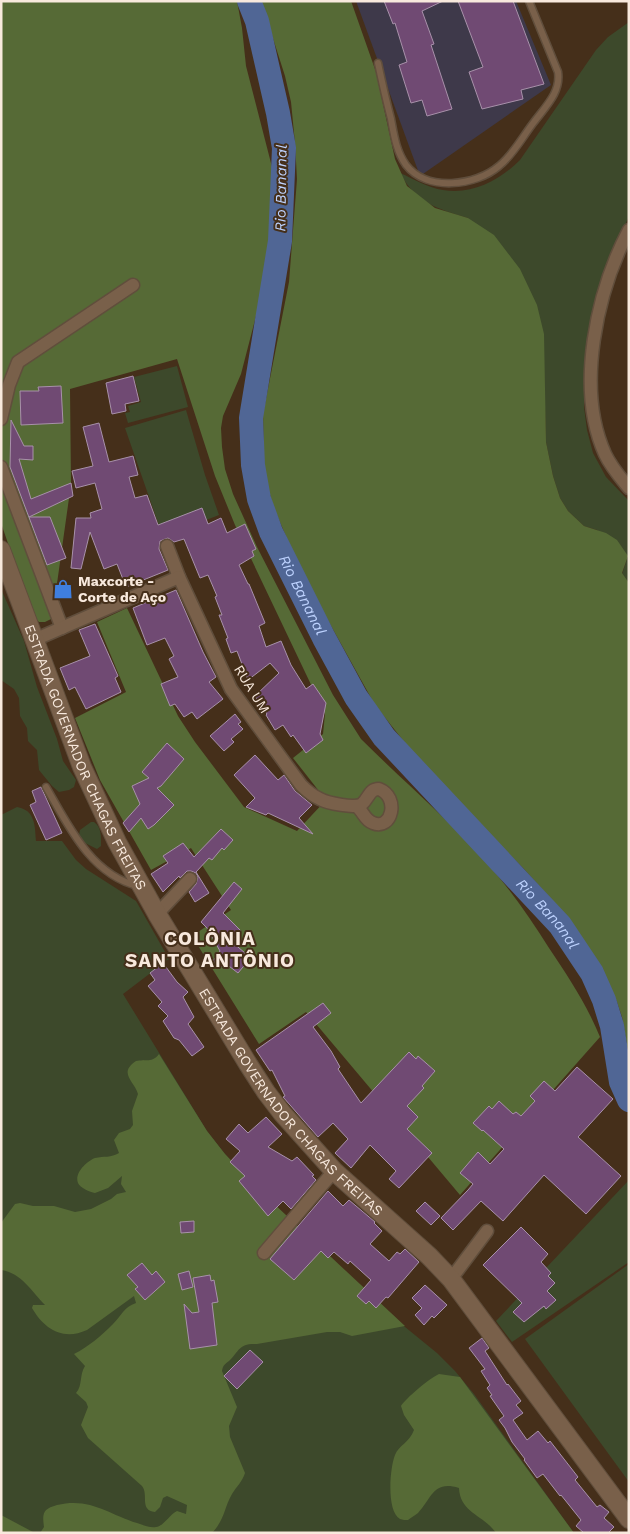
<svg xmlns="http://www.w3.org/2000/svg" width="630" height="1534" viewBox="0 0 630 1534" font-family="'Work Sans',sans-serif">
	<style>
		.industrial { fill: #3e394a }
		.green { fill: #3d492b }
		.forest { fill: #566a36 }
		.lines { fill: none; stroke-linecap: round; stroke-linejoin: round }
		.river { stroke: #506695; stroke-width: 24 }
		.building { fill: #704a73; stroke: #a891aa }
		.service-casing { stroke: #604e3c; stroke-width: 9 }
		.minor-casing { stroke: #604e3c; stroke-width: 15 }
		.secondary-casing { stroke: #604e3c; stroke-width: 20 }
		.service { stroke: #79604a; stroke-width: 6 }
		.minor { stroke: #79604a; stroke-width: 12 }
		.secondary { stroke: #79604a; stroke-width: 18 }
		.labels { text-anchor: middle; stroke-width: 4; stroke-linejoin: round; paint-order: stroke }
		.poi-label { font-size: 14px; font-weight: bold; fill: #f8e9dd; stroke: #452f1a; text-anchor: start }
		.street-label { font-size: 14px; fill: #f8e9dd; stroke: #452f1a }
		.water-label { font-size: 15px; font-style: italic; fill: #bdd2fe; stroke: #452f1a }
		.district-label { font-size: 19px; font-weight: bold; letter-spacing: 1px; fill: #f8e9dd; stroke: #452f1a }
	</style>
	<rect width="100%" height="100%" fill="#452f1a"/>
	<path class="industrial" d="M356,1H516L551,85L420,176Z"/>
	<g class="green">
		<path d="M629,22V216L612,256L588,350L585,377L584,407L587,430L593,453L606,477L629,501V583L622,574L628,556L597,530L584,526L568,511L560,498L553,476L546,442L544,374L468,218C438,209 416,203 400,173C414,179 428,188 443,190C473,195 500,180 520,160L596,50L608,37Z"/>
		<path d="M177,366L188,407L128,423L125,413L130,412L128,406L141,402L134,377Z"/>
		<path d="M186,410L205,475L219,515L163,537L125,428Z"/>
		<path d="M1,589L24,641L37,687L57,739L63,761L76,780L74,787L69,790L59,792L52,786L39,770L37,750L28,741L27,728L20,716L19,698L14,689L1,680Z"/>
		<path d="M17,807C35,810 35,825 36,841H62L76,860L86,869L136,901L169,959L123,994L207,1131L225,1154L257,1188L394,1318L437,1353L455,1371L474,1394L574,1533H1V815Z"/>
		<path d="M91,822H94C102,827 101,838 101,846L97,849L85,843L79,835L80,830Z"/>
		<path d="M629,1180V1262L512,1342L496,1321Z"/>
		<path d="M629,1264V1482L525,1339Z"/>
	</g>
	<g class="forest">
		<path d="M1,1H237L242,28L246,66L272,167L276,201V221L265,281L241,374L223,416L221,428L222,447L225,469L233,494L257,547L333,695L361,739C402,780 447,818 486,862C510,889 530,918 549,948C568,976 587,1005 600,1037L460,1195L306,1012L259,1044L192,936L231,910L191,848L151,870L100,780L75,718L126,692L97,622L127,608L178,716L195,742L244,807L297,831L326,800L293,758L323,734L325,714L235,525L215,476L177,359L70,389L71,484L53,612L51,619L45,622H39L33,616L1,523Z"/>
		<path d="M261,1H351L376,72L395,159L407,186L435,208L468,218L494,235L520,269L537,305L544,334L546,442L553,476L560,498L568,511L584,526L606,533L617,540L628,556L622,573L629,583V1056L622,1017L617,1002L597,960L554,902L523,868L429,773L375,705L325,615L288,541L274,508L267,485L264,460L263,414L289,282L297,179L295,143L291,102L285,76Z"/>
		<path d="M159,1054L207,1131L225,1154L257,1188L405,1326L352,1336L340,1332H327L257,1344C239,1343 240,1350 229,1361C225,1364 223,1365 222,1371L237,1407L229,1426L230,1437L245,1473C242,1482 237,1486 232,1494C224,1508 225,1519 212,1533H40L44,1527C42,1513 43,1509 57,1505C90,1497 108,1514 137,1523C143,1525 150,1528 156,1527C164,1526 169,1515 177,1511L186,1514L187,1505L167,1496L163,1498L160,1507L155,1512C139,1510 149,1495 142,1486L88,1438L81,1425L88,1407L86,1402L76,1393C83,1385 79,1375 85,1366L74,1354C88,1347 101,1336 113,1324C121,1316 124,1307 136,1303L134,1296L87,1330C63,1341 44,1329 32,1308L33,1305H45C31,1291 22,1273 1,1270V1223L15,1204L20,1203L33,1206H54L75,1212L91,1209L111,1199L117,1194L126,1192L121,1184L122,1176L108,1188L95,1193C90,1192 80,1188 78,1183C74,1173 87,1161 95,1158C104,1156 111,1158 119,1153L114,1140L119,1133L130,1129L133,1125L132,1111L138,1094C134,1081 118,1073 136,1061C145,1059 153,1063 159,1054Z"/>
		<path d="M439,1374L460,1377L574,1533H496C484,1515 460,1513 459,1488C433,1480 432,1498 418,1513C415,1515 411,1518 408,1520C405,1520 403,1520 400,1519C386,1511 390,1467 395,1455C399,1445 409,1443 414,1430L404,1415L401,1406C406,1398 430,1378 439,1374Z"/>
		<path d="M1,1515L33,1532L37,1533H1Z"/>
	</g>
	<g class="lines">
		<path class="river" id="s1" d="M249,1L257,21L278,113L284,148L280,241L251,418L253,465L259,499L271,532L324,638L356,697L384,737L560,925L592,973L604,1000L612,1026L621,1082L629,1100"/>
	</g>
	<g class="building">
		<path d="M384,1H443L422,11L434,44L431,45L452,109L427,116L422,100L411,103L399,65L407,62L395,23L393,24Z"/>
		<path d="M458,1H513L544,84L521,90L523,99L482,109L469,72L483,67Z"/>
		<path d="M133,376L139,401L125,404L126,411L112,414L106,383Z"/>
		<path d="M61,386L63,423L21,425L20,391H39L38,387Z"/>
		<path d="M11,420L24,446H33V460L19,459L31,499L71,483L73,496L29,517H50L66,558L47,565L10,467Z"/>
		<path d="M99,423L109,462L133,456L138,475L129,477L135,498L147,495L158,525L202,508L208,524L221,518L227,533L245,524L256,549L252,551L254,556L239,565L248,584H249L265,623L259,626L266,647L281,641L291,665L306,689L313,684L326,703L320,734L323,740L306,753L293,735L291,737L283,725L275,730L266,715L267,714L255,696L279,673L270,663L248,680L237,651L231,653L226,639L228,638L219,615H222L215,597L217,596L208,575L200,578L184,539L174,542L168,538L160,541L159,549L168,570L126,587L117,564L104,569L90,532L81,569L71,568L76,518H91L90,513L102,509L95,483L76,488L72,471L93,466L83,427Z"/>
		<path d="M176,590L203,652L216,677L209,682L223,699L197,719L192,712L184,717L175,704L170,706L161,684L178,677L169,659L174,656L165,638L147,645L133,608Z"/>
		<path d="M95,624L118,676L115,678L121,692L86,709L75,687L69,690L60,668L90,656L79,630Z"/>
		<path d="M235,714L241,722L238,724L243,729L231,739L234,742L224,751L210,736Z"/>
		<path d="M167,743L184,759L161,786L157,788L174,805L154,825L148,829L141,818L129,832L123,823L140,804L132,786L149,778L142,772Z"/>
		<path d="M255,755L278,780L284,775L295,791L312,805L299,818L313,834L268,813L266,815L246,807L255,798L234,775Z"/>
		<path d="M41,787L62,833L46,840L30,805L36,802L32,791Z"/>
		<path d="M221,829L233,840L224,850L222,848L212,860L209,858L196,872L209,893L195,902L189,892L196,884L198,877L196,873L191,871H187L180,878L179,876L163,892L151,874L168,863L163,856L183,843L194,857Z"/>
		<path d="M234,882L242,889L223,913L241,931L234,937L236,939L232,942L245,953L243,957L248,961L238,973L225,963L221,967L213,961L220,951L207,928L201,922Z"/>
		<path d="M163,963L177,982L188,992L183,997L194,1017L188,1024L204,1047L192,1056L179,1040L174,1038L163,1021L168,1016L158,1006L162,1002L148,986L155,980L150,973Z"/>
		<path d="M323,1003L331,1013L313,1027L331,1051L340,1067L338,1069L361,1103L409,1052L416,1059L418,1056L435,1071L422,1086L424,1088L407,1106L418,1117L407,1129L432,1153L399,1188L389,1179L396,1171L370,1145L351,1168L335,1153L348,1139L333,1123L318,1137L283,1097L285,1096L272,1070L270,1071L256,1050Z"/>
		<path d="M577,1067L613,1099L578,1137L621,1176L586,1214L544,1175L503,1221L481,1201L453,1230L441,1218L468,1190L473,1184L460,1173L478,1152L490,1164L504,1149L483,1130L482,1131L473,1123L489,1106L492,1109L499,1101L513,1114L516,1112L521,1116L535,1101L530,1096L544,1081L555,1091Z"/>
		<path d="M266,1117L282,1134L268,1147L292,1161L297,1157L314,1175L312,1176L316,1180L291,1209L283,1201L268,1216L239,1181L245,1176L230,1162L240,1151L226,1139L239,1124L248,1133Z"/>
		<path d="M328,1191L343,1206L349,1200L375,1222L374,1223L382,1231L370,1244L389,1261L397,1252L400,1254L405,1249L419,1262L388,1298L386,1297L376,1308L369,1301L366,1304L357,1296L371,1280L350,1261L348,1264L334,1252L328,1258L321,1251L294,1280L270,1259Z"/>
		<path d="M425,1202L440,1216L431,1225L416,1211Z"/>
		<path d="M194,1221V1232L181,1233L180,1222Z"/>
		<path d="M521,1227L548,1254L541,1262L551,1273L548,1276L555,1283L547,1291L556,1300L546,1309L544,1306L524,1322L513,1312L522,1303L483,1265Z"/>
		<path d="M142,1263L152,1275L156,1271L165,1282L145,1300L135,1289L138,1287L127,1275Z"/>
		<path d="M189,1271L193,1287L182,1290L178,1274Z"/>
		<path d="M210,1275L211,1281L214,1280L218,1302L212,1303L217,1345L190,1349L184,1304L192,1313L199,1312L193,1278Z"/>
		<path d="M425,1285L447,1305L434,1318L432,1316L424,1325L415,1315L422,1308L412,1298Z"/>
		<path d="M482,1338L489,1348L485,1351L507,1385L508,1384L521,1401L516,1405L523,1413L513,1420L527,1440L538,1431L548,1443L550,1441L578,1477L575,1480L597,1507L600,1505L609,1512L604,1518L614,1527L608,1533H584L576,1526L581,1520L561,1495L560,1496L543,1474L537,1478L524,1460L525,1459L512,1442L505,1428L499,1420L504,1416L490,1396L492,1395L487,1388L490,1385L481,1371L485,1369L469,1348Z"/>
		<path d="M250,1350L263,1362L237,1389L224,1376Z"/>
	</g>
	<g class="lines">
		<defs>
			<g id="service">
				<path d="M378,63C382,82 386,100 391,119C394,135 396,151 406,165C427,192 476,186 499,166C514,154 523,136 534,122C546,106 561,92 558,72L529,1"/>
				<path d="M46,787C68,825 91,875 138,886"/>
			</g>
			<g id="minor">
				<path d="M629,230C597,291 575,388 605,454C611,467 620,477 629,488"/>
				<path d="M1,419L9,385L18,362L133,285"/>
				<path d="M1,467L62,628"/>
				<path d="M167,546L179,577L231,689L301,785C307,791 313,796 320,799C327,803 356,809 362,804C369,798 369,789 379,789C400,797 392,831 373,823C364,820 363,810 356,806"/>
				<path d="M34,640L179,577"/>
				<path d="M157,914L190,879"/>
				<path d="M264,1253L334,1171"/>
				<path d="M451,1279L487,1231"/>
			</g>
			<g id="secondary">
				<path id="s2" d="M1,550L82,767L117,842L157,914L248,1064L266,1092L282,1113L334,1171L429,1256L451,1279L629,1519"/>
			</g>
		</defs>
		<use href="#service" class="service-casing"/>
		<use href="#minor" class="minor-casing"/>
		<use href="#secondary" class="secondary-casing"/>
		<use href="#service" class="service"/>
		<use href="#minor" class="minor"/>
		<use href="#secondary" class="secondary"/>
	</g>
	<defs>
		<symbol id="shop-bare" viewBox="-9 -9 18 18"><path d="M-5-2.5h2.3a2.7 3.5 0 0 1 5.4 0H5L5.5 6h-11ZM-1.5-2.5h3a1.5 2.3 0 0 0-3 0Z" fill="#3f7fe0" stroke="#452f1a" stroke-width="2.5" paint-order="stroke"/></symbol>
	</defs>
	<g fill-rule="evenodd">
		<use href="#shop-bare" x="49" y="575" width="28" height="28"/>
	</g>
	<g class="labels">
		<g class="poi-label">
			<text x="78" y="586">Maxcorte -<tspan x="78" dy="16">Corte de Aço</tspan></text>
		</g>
		<g class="street-label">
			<text transform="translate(252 689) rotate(58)" y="5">RUA UM</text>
			<text dy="5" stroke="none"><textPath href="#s2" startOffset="224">ESTRADA GOVERNADOR CHAGAS FREITAS</textPath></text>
			<text dy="5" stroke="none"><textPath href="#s2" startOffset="629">ESTRADA GOVERNADOR CHAGAS FREITAS</textPath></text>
		</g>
		<g class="water-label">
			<text transform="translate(281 188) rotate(-89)" y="5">Rio Bananal</text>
			<text dy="5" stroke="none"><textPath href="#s1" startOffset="611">Rio Bananal</textPath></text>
			<text dy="5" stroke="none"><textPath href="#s1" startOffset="1016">Rio Bananal</textPath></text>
		</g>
		<g class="district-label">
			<text x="210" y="945">COLÔNIA<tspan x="210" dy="22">SANTO ANTÔNIO</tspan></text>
		</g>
	</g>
	<rect width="630" height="1534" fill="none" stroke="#f8e9dd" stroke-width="5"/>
</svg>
